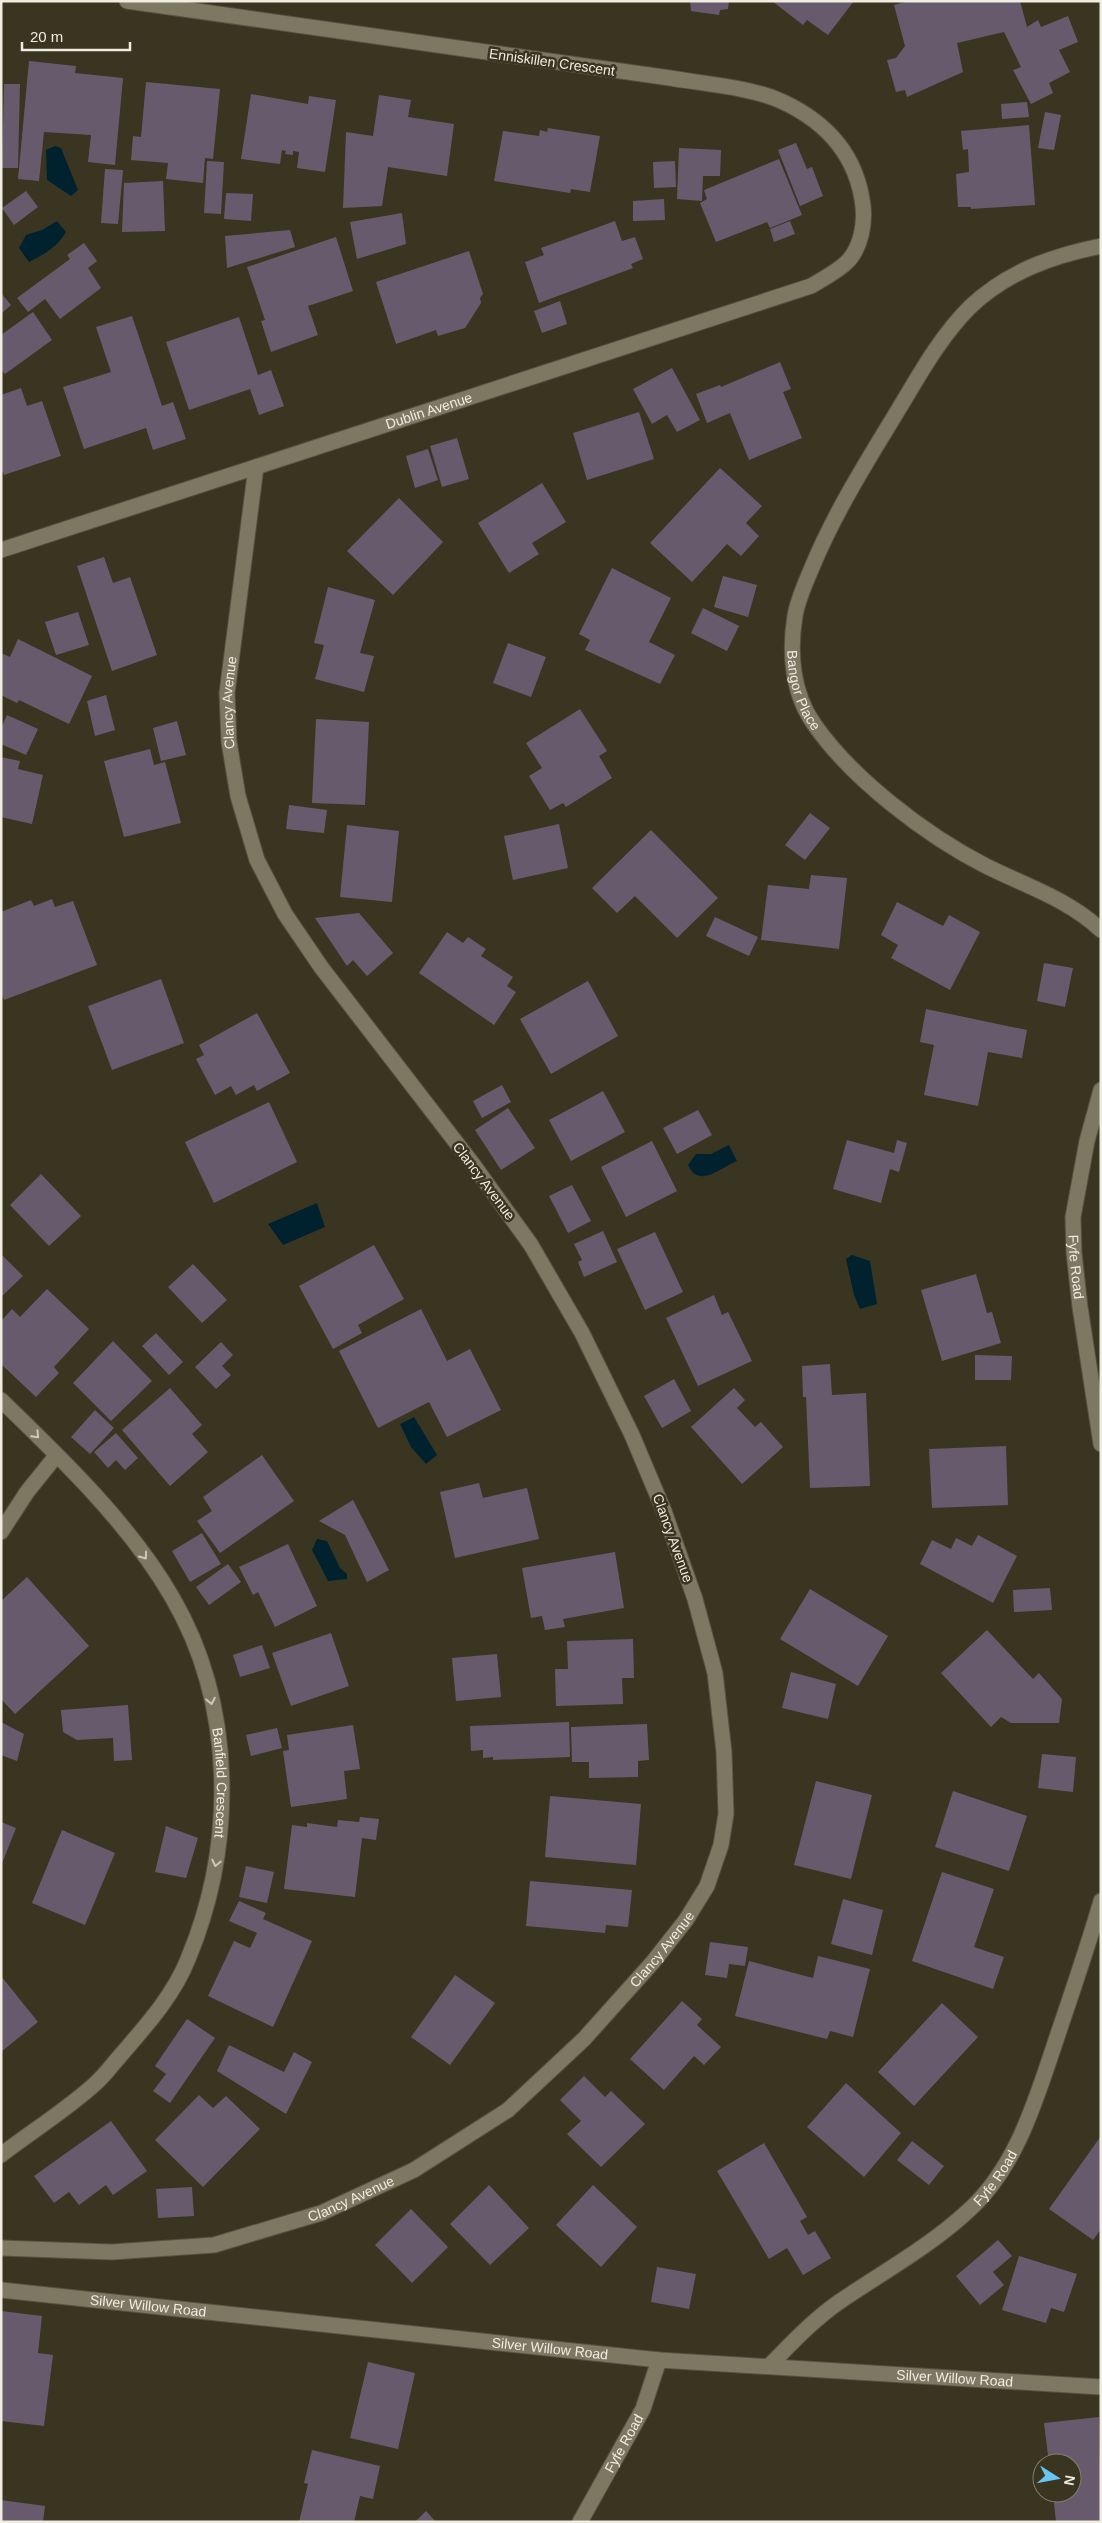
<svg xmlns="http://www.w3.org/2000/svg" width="1102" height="2523" viewBox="0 0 1102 2523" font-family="Arial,sans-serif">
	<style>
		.water { fill: #00222e }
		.building { fill: #685a6d }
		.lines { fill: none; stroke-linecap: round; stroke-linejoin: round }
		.street-casing { stroke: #575241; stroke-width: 17 }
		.street { stroke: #7d7862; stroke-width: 15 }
		.oneway { stroke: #cdc9ba }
		.labels { text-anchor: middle; stroke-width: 5; stroke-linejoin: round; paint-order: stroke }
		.street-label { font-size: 14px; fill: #efece0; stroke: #3a3521 }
	</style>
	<rect width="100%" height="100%" fill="#3a3521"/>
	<g class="water">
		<path d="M55,146L61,148L78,190L71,196L47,180L46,150Z"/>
		<path d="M57,221L66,232C57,247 45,254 29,262L19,248L26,235L42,230Z"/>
		<path d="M729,1145L737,1161C720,1168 699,1189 688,1165L696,1154H711Z"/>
		<path d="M317,1203L325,1227L283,1245L268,1224Z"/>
		<path d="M852,1255L870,1261L877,1304L860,1309L854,1295L846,1259Z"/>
		<path d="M414,1417L437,1455L426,1464L411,1447L400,1424Z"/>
		<path d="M317,1539L327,1541L340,1568L347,1574V1579L328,1581L312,1550Z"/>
	</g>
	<g class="building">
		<path d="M690,1H729L728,9L720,10L719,15L691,11Z"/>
		<path d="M772,1H854L828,35L807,20L803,25Z"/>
		<path d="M909,1H1020L1027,27L1038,20L1041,27L1068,16L1078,42L1059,50L1070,72L1049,83L1053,93L1031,104L1013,70L1021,67L1004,32L957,43L963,72L907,97L905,90L896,92L887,60L896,58L905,46L894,5Z"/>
		<path d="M29,61L76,66L75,73L123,78L115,165L88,162L91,135L44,132L39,181L18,179Z"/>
		<path d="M146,82L220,89L213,159L205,158L203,183L166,179L168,163L131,160L133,136L141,137Z"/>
		<path d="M4,84H20L18,168H2Z"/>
		<path d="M251,94L308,104L309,96L336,100L325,172L297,168L299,152L293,151V155L285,154L286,151L282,150L280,164L241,159Z"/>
		<path d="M379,95L411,100L408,117L454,124L447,176L388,167L382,206L343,208L346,132L373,136Z"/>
		<path d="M1027,102L1029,117L1002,119L1001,104Z"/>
		<path d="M1045,112L1061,115L1054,150L1038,148Z"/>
		<path d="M1029,125L1035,205L971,209V207H958L956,174L969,172L968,149L963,150L961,131Z"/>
		<path d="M548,128L600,136L590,192L571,189L570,193L494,181L503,131L539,136L540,130L547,132Z"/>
		<path d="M796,143L807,169L812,167L823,196L800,206L778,150Z"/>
		<path d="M679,148L721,150L720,176H703L702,201L677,199Z"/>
		<path d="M779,159L802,215L770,228L767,222L716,242L700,203L707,199L704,190Z"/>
		<path d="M207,161L224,162L221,214L204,213Z"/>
		<path d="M675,161L676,187L654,188L653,162Z"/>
		<path d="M105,169L123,170L118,224L101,223Z"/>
		<path d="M163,181L165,231L122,232L124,183Z"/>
		<path d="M26,191L38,207L14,225L2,208Z"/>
		<path d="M226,193L253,194L251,221L224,219Z"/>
		<path d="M664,199L665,220L633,221V201Z"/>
		<path d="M402,213L406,244L357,259L350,222Z"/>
		<path d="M615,221L622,241L635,237L643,259L631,264L633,268L539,303L525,262L544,255L541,248Z"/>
		<path d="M790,221L795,234L774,242L770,229Z"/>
		<path d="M290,230L295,247L227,268L225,236Z"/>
		<path d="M336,237L353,291L308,306L318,335L271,352L261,321L265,320L247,267Z"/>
		<path d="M84,243L97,261L88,268L101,288L60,319L45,299L28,312L17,298L70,259L67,255Z"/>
		<path d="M469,251L483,294L480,298L481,303L465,328L438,336L436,330L396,344L376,282Z"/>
		<path d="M1,293L11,305L1,314Z"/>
		<path d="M560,301L567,324L542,333L534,311Z"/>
		<path d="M33,312L52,340L5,374L1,370V335Z"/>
		<path d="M132,316L162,406L173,402L186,439L153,450L146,428L84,449L63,387L111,372L96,327Z"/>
		<path d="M239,317L258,375L271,370L284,406L259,415L250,389L189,410L166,342Z"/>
		<path d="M780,362L791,389L783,392L802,438L749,460L730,413L707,423L696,394L720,385L721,387Z"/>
		<path d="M672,368L700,420L677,432L667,415L652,424L633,389Z"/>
		<path d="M21,388L27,406L42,401L61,456L4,475L1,468V395Z"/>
		<path d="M639,412L654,459L587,480L573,433Z"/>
		<path d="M457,438L469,479L442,487L430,446Z"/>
		<path d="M428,449L438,480L415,488L406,456Z"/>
		<path d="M720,468L762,506L746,523L759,536L741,556L727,544L692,582L650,543Z"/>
		<path d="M542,483L566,522L532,543L539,554L509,573L478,523Z"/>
		<path d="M399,498L443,542L393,595L347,551Z"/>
		<path d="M104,557L113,583L130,577L157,655L112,671L77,566Z"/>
		<path d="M612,568L671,598L649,642L675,655L660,684L585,650L590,640L579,634Z"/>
		<path d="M723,576L757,585L748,617L714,607Z"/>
		<path d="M328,587L375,600L360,653L374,656L364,692L315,679L324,645L314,643Z"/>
		<path d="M703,608L739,626L727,651L691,633Z"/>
		<path d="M78,612L89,645L56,655L45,622Z"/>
		<path d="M18,639L92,676L69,724L19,700L17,703L1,695V653L10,657Z"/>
		<path d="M508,643L546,657L531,697L493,683Z"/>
		<path d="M106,695L115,730L95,736L87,701Z"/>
		<path d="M580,709L607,751L599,756L612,778L566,807L563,803L550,810L529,776L542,768L526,743Z"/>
		<path d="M7,715L38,729L26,755L1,744V728Z"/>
		<path d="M316,719L369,722L365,805L312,803Z"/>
		<path d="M177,721L186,755L161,761L153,728Z"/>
		<path d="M150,749L154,765L165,762L181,823L124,837L104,761Z"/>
		<path d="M1,757L20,761L18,769L43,775L32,824L1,817Z"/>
		<path d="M289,805L327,810L324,833L286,829Z"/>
		<path d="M810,813L830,828L805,860L785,845Z"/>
		<path d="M559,824L568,868L513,880L504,836Z"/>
		<path d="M347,825L399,831L392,902L340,897Z"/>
		<path d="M651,830L718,898L677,938L635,896L617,913L592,888Z"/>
		<path d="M811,875L847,878L839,949L761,940L768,885L809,889Z"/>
		<path d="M52,899L55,907L73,901L97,965L4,1000L1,992V912L31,900L34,906Z"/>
		<path d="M897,902L943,926L949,915L980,932L950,990L891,958L898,945L881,935Z"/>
		<path d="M359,913L393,953L367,976L353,960L347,966L315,918Z"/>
		<path d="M715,917L758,937L749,956L706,936Z"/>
		<path d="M447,932L463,943L468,937L486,949L481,956L513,977L507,986L516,992L494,1025L419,973Z"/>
		<path d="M1044,963L1073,968L1065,1007L1037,1001Z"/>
		<path d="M161,979L184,1043L112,1070L88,1006Z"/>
		<path d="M588,981L618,1036L551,1074L520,1019Z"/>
		<path d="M926,1009L1027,1030L1022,1058L988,1052L978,1106L924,1095L934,1045L920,1042Z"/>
		<path d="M257,1013L290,1073L257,1091L254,1085L236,1095L231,1086L215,1095L196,1059L204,1055L199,1045Z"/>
		<path d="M502,1085L511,1102L482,1118L473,1101Z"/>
		<path d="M603,1091L625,1132L571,1161L549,1120Z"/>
		<path d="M269,1102L297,1162L214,1203L185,1142Z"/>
		<path d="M508,1108L535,1148L501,1170L475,1130Z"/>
		<path d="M698,1110L712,1135L677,1154L663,1128Z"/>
		<path d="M847,1140L894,1153L897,1140L907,1143L899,1172L890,1169L881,1203L833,1189Z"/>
		<path d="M652,1141L677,1191L626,1217L601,1167Z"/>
		<path d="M41,1174L81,1216L49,1246L10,1205Z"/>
		<path d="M572,1185L591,1221L568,1233L549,1196Z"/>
		<path d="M603,1231L617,1262L584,1277L578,1262L582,1260L574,1244Z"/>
		<path d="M655,1232L683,1292L645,1310L617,1249Z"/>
		<path d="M374,1245L404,1299L358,1325L362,1333L333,1349L299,1286Z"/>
		<path d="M1,1254L23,1276L1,1297Z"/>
		<path d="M193,1264L227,1300L202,1323L168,1287Z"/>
		<path d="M976,1274L987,1313L992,1312L1001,1343L942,1361L921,1290Z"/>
		<path d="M47,1289L89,1329L54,1367L59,1373L36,1397L1,1364V1321L12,1309L20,1317Z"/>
		<path d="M714,1295L722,1315L728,1312L752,1361L698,1386L666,1318Z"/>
		<path d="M421,1309L447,1361L470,1349L501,1410L447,1437L429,1402L378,1428L339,1351Z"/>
		<path d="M156,1333L183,1362L169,1375L142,1346Z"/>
		<path d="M113,1341L152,1381L111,1421L73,1383Z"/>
		<path d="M221,1342L233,1355L222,1366L231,1375L216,1389L195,1367Z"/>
		<path d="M975,1355L1012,1356L1011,1380H975Z"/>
		<path d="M830,1364L832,1395L866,1393L870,1486L810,1488L806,1397H803L802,1366Z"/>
		<path d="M674,1379L691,1411L662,1428L644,1396Z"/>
		<path d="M170,1388L202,1425L192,1434L208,1452L170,1486L122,1430Z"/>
		<path d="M734,1388L745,1400L737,1408L755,1427L761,1422L783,1447L742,1484L691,1427Z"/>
		<path d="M95,1410L114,1428L90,1454L71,1437Z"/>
		<path d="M116,1433L138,1458L125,1470L116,1460L108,1468L94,1452Z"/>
		<path d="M1006,1446L1008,1505L932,1508L929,1449Z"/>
		<path d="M262,1455L294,1501L220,1553L197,1521L212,1511L203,1497Z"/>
		<path d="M479,1483L483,1498L527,1488L539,1539L455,1558L440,1492Z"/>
		<path d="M353,1500L389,1570L367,1582L345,1535L319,1521Z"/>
		<path d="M202,1533L221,1564L190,1582L172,1551Z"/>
		<path d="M978,1535L1017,1556L993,1603L920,1564L932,1540L951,1549L956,1538L972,1546Z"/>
		<path d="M288,1544L317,1606L275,1627L258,1592L253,1595L239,1567Z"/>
		<path d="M615,1552L624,1608L563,1619L565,1627L545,1630L542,1616L531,1618L522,1568Z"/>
		<path d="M228,1564L241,1582L209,1605L196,1587Z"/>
		<path d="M27,1577L89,1646L15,1714L1,1699V1601Z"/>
		<path d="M1050,1588L1052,1610L1014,1612L1013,1590Z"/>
		<path d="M810,1589L888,1636L858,1686L780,1639Z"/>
		<path d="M987,1630L1033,1679L1039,1673L1062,1699L1059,1723H1011L1001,1717L991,1727L941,1673Z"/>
		<path d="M331,1633L349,1686L291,1706L272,1653Z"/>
		<path d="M633,1639L634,1678H622L623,1704L556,1706L555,1669H568L567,1641Z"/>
		<path d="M262,1645L270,1668L240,1677L233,1655Z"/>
		<path d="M497,1654L501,1697L456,1701L452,1658Z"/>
		<path d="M791,1672L836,1684L828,1719L782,1708Z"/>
		<path d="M128,1705L132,1760L114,1761L113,1738L77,1740L63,1732L61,1710Z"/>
		<path d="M1,1722L24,1734L17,1761L1,1755Z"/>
		<path d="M569,1722L570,1757L493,1760V1757L483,1758V1750L471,1751L470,1726Z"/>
		<path d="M647,1724L649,1760L638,1761V1777L589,1778V1762H572L571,1727Z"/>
		<path d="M353,1725L360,1769L344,1771L347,1799L291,1807L283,1751L289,1750L287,1735Z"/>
		<path d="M277,1728L282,1748L251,1756L246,1735Z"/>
		<path d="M1042,1754L1076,1757L1073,1792L1038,1788Z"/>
		<path d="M816,1781L872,1795L851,1879L794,1865Z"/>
		<path d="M953,1791L1027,1816L1009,1871L935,1847Z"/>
		<path d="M550,1796L641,1804L636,1865L545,1857Z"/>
		<path d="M360,1817L379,1819L376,1840L362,1838L355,1897L284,1889L292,1825L307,1827V1823L337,1827L338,1820L359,1822Z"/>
		<path d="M1,1822L16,1828L1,1866Z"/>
		<path d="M166,1826L198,1838L186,1878L155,1872Z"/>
		<path d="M62,1830L115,1853L85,1925L32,1903Z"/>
		<path d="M246,1866L274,1872L267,1903L239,1897Z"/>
		<path d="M942,1872L994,1889L974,1947L1004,1957L993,1989L912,1961Z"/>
		<path d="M530,1881L632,1890L628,1927L606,1925L605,1933L526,1926Z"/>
		<path d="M843,1899L883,1910L872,1955L831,1944Z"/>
		<path d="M239,1901L266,1913L263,1919L312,1941L273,2027L208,1996L234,1941L250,1948L257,1933L229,1921Z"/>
		<path d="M710,1942L748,1947L745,1966L729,1964L727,1978L705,1975Z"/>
		<path d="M818,1956L870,1969L853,2037L830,2031L827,2039L735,2016L749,1961L813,1978Z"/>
		<path d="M455,1975L495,2003L450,2065L411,2037Z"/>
		<path d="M1,1976L38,2022L1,2052Z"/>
		<path d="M682,2001L702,2019L697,2025L721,2047L704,2065L694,2056L664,2090L630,2059Z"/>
		<path d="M942,2003L978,2037L914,2106L878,2072Z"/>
		<path d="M187,2019L215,2038L170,2103L153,2091L166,2074L155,2066Z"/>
		<path d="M229,2045L284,2072L294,2052L312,2062L286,2114L217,2071Z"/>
		<path d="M584,2076L605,2097L611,2091L645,2124L601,2167L567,2134L581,2121L560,2100Z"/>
		<path d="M846,2083L901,2133L864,2177L807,2127Z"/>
		<path d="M199,2095L213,2108L226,2096L260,2129L203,2187L155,2140Z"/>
		<path d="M111,2121L147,2171L113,2195L106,2185L79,2205L69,2192L54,2203L34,2176Z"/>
		<path d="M1101,2136V2229L1093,2240L1049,2209Z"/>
		<path d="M912,2141L944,2166L929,2185L897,2160Z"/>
		<path d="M764,2143L807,2217L800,2221L808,2235L815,2231L831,2258L803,2275L787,2248L769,2259L717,2171Z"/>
		<path d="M489,2185L529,2228L490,2265L450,2224Z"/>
		<path d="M593,2185L637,2227L601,2267L556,2225Z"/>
		<path d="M192,2187L194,2216L158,2218L156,2189Z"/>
		<path d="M411,2209L448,2247L412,2283L375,2245Z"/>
		<path d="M998,2240L1012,2256L993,2272L1004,2285L980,2305L956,2276Z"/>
		<path d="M1019,2256L1077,2274L1064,2312L1051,2308L1046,2323L1002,2310Z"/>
		<path d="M657,2267L696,2274L689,2309L651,2302Z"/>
		<path d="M1,2311L42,2316L38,2353L53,2355L44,2426L1,2421Z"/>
		<path d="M368,2362L415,2373L398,2449L350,2438Z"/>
		<path d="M1099,2417L1101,2522H1056L1053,2493H1072V2463H1049L1044,2423Z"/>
		<path d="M312,2450L380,2466L373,2499L360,2496L354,2522H299L308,2484L304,2483Z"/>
		<path d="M1,2500L45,2506L43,2522H1Z"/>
		<path d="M426,2511L436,2522H415Z"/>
	</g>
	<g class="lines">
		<defs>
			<g id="street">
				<path id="s1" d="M1101,246C1051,256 1007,272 970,307C941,336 921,372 900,407C869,458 836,510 813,565C806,582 798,598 795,616C789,652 792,693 814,724C852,779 927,836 986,866C1026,886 1068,899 1101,930"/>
				<path id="s2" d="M1,550L811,286C824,278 839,271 849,260C861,246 865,224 863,206C857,155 827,122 781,101C750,87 704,84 670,78L127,1"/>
				<path id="s3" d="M1101,1090L1087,1141L1073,1217L1074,1253L1080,1307L1101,1444"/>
				<path id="s4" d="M1,1400C61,1458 130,1524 172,1597C235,1705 236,1844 188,1959C174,1995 145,2027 120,2056C112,2065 105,2075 96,2083C69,2108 31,2132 1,2155"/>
				<path d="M1,1532L27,1492L56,1456"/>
				<path id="s5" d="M1,2248L112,2252L214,2245L321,2213L414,2170L508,2110L584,2039L653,1962L686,1920L707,1886L721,1845L726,1814L724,1752L715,1673L695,1599L664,1511L632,1435L582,1333L531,1245L472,1163L321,967L285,914L257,860L238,796L229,742L227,693L256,467"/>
				<path id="s6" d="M1,2290L659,2360L1101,2387"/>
				<path id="s7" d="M769,2366C791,2344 813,2320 839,2302C883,2272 929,2247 968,2211C1018,2166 1037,2096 1058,2034C1073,1990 1088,1946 1101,1901"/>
				<path id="s8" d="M580,2522L643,2409L659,2360"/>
			</g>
		</defs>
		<use href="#street" class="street-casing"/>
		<use href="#street" class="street"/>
	</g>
	<defs><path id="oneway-chevron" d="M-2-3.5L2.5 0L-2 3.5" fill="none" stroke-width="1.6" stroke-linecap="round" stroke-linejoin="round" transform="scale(1.25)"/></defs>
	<g class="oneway">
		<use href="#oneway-chevron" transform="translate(36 1435) rotate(46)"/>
		<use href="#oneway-chevron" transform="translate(144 1556) rotate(54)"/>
		<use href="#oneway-chevron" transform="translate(211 1701) rotate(79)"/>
		<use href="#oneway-chevron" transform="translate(216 1863) rotate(102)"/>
	</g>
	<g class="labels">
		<g class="street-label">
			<text transform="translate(552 62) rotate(8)" y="5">Enniskillen Crescent</text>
			<text dy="5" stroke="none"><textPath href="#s2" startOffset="450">Dublin Avenue</textPath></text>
			<text dy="5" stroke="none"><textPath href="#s1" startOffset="580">Bangor Place</textPath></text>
			<text dy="5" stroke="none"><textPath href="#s5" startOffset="2158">Clancy Avenue</textPath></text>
			<text transform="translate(484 1181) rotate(53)" y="5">Clancy Avenue</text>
			<text dy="5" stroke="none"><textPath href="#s3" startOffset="180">Fyfe Road</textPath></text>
			<text transform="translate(673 1538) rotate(70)" y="5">Clancy Avenue</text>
			<text dy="5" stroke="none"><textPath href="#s4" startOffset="456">Banfield Crescent</textPath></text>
			<text dy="5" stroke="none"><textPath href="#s5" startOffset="762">Clancy Avenue</textPath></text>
			<text dy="5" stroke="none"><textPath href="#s7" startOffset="296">Fyfe Road</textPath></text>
			<text dy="5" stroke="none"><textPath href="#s5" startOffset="358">Clancy Avenue</textPath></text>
			<text dy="5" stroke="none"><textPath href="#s6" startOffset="148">Silver Willow Road</textPath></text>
			<text dy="5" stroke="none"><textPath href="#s6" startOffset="552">Silver Willow Road</textPath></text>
			<text dy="5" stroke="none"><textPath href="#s6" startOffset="958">Silver Willow Road</textPath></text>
			<text dy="5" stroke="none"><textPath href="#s8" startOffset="90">Fyfe Road</textPath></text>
		</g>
	</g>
	<rect width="1102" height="2523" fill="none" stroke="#efece0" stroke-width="5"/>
	<g transform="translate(1057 2478) rotate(101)"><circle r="24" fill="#3a3521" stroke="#827e6d"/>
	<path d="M0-4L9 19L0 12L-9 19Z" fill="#68c4f0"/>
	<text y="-8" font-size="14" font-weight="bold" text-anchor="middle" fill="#efece0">N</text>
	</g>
	<path d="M22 42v8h108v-8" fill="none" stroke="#efece0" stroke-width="2.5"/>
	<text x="30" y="42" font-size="15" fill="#efece0" stroke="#3a3521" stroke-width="4" paint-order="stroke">20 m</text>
</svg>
